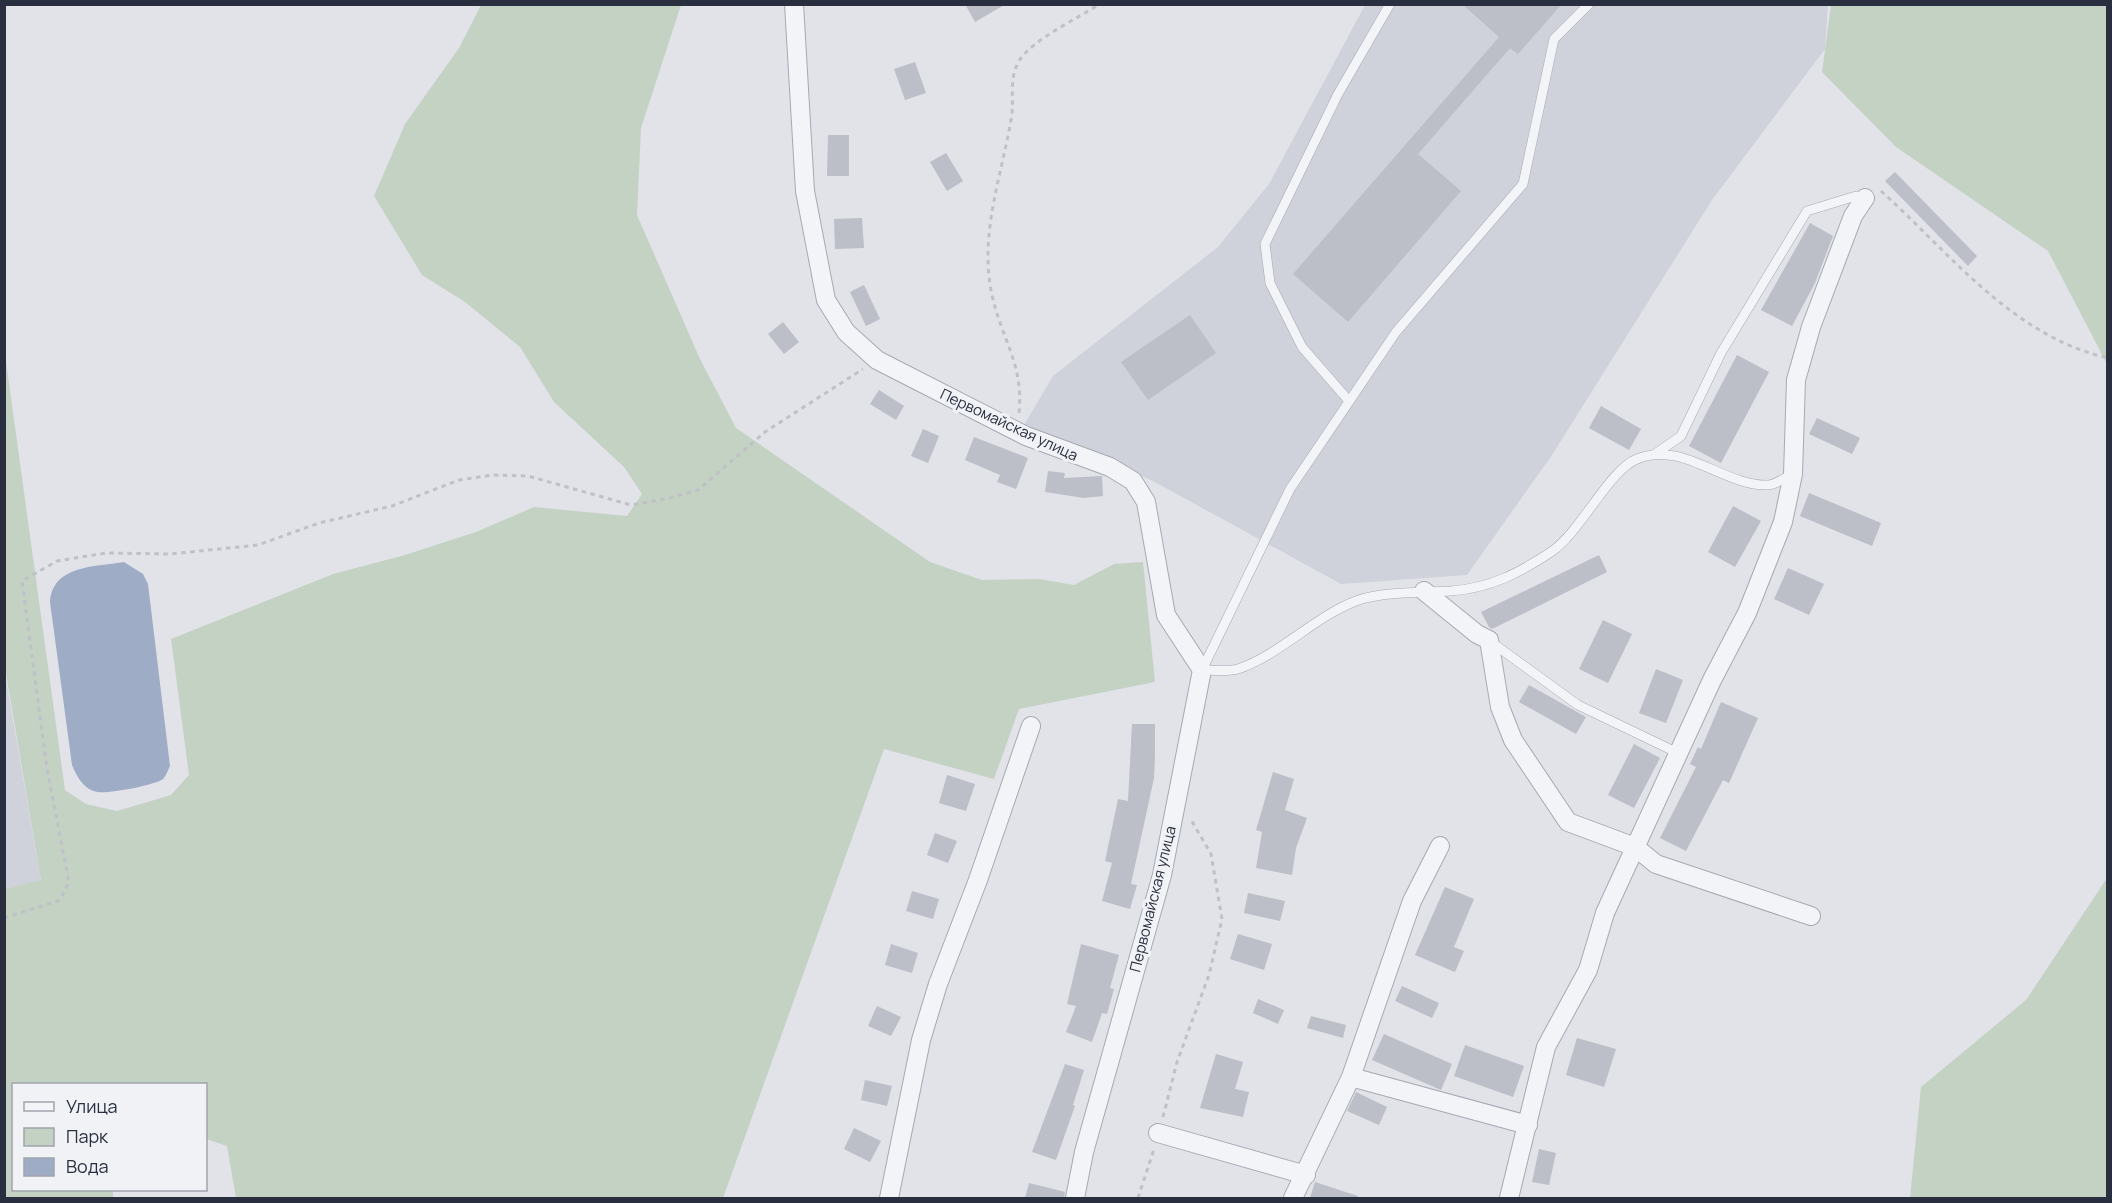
<svg xmlns="http://www.w3.org/2000/svg" width="2112" height="1203" viewBox="0 0 2112 1203" font-family="Manrope,sans-serif">
	<style>
		.built { fill: #cfd2da }
		.green { fill: #c4d2c3 }
		.water { fill: #9eacc6 }
		.building { fill: #bcbec8 }
		.lines { fill: none; stroke-linecap: round; stroke-linejoin: round }
		.lane-casing { stroke: #a6a9b3; stroke-width: 10 }
		.street-casing { stroke: #a6a9b3; stroke-width: 20 }
		.path { stroke: #bfc1c7; stroke-width: 3; stroke-dasharray: 4.5 4.5; stroke-linecap: butt }
		.lane { stroke: #f3f4f7; stroke-width: 9 }
		.street { stroke: #f3f4f7; stroke-width: 18 }
		.labels { text-anchor: middle; stroke-width: 6; stroke-linejoin: round; paint-order: stroke }
		.street-label { font-size: 15px; fill: #2a2f3f; stroke: #f0f2f6 }
	</style>
	<rect width="100%" height="100%" fill="#e1e3e9"/>
	<g class="built">
		<path d="M1365,5H1828L1825,49L1712,200L1552,455L1467,575L1341,584L1153,481L1024,425L1053,376L1218,247L1269,184Z"/>
		<path d="M4,668L41,881L5,889H4Z"/>
	</g>
	<g class="green">
		<path d="M481,5H681L641,128L637,215L700,359L736,428L930,562L982,580L1039,579L1074,585L1114,564L1143,562L1155,682L1019,709L994,779L884,749L723,1198H236L227,1146L206,1139V1084H14V1190H113V1198H5V889L41,880L5,668V354L65,790L86,804L117,811L171,795L189,775L171,639L333,574L405,555L476,532L534,507L627,516L642,494L624,467L554,402L520,347L465,302L422,275L374,196L405,124L459,48Z"/>
		<path d="M1831,5H2107V364L2048,251L1896,147L1822,72Z"/>
		<path d="M2107,878V1198H1910L1921,1087L2026,1000Z"/>
	</g>
	<path class="water" d="M124,562L143,574L148,584L170,766C168,770 166,776 163,779C156,785 107,794 98,792C84,790 77,777 72,765L50,602C53,565 94,567 124,562Z"/>
	<g class="building">
		<path d="M965,4H1006L975,22Z"/>
		<path d="M1462,4H1562L1518,54L1510,48L1418,154L1461,191L1348,322L1293,274L1499,37Z"/>
		<path d="M915,62L926,93L905,100L894,69Z"/>
		<path d="M828,135H849V176H827Z"/>
		<path d="M946,153L963,181L947,191L930,162Z"/>
		<path d="M1895,172L1977,256L1968,266L1885,181Z"/>
		<path d="M862,218L864,248L835,249L834,219Z"/>
		<path d="M1810,223L1833,236L1815,283L1792,326L1761,310Z"/>
		<path d="M864,285L880,319L866,326L850,292Z"/>
		<path d="M1190,315L1216,353L1148,400L1121,362Z"/>
		<path d="M783,322L799,342L784,354L768,334Z"/>
		<path d="M1737,355L1769,372L1721,463L1689,446Z"/>
		<path d="M879,390L904,406L896,420L870,404Z"/>
		<path d="M1601,406L1641,429L1629,450L1589,428Z"/>
		<path d="M1817,418L1860,438L1852,454L1809,434Z"/>
		<path d="M923,429L939,436L928,463L911,456Z"/>
		<path d="M974,437L1028,458L1016,489L997,482L1000,475L965,460Z"/>
		<path d="M1048,471L1065,473L1064,478L1102,476L1103,496L1084,498L1045,492Z"/>
		<path d="M1809,493L1881,523L1872,546L1800,516Z"/>
		<path d="M1733,506L1761,521L1735,567L1708,552Z"/>
		<path d="M1599,555L1607,572L1492,629L1489,627L1481,612Z"/>
		<path d="M1788,568L1824,584L1809,615L1774,599Z"/>
		<path d="M1603,620L1632,634L1608,683L1579,669Z"/>
		<path d="M1656,669L1683,680L1666,723L1639,713Z"/>
		<path d="M1529,685L1586,717L1576,734L1519,702Z"/>
		<path d="M1721,702L1758,718L1729,783L1723,780L1686,851L1660,838L1696,767L1690,764L1698,747L1701,749Z"/>
		<path d="M1132,724H1155V756L1154,778L1131,884L1137,885L1130,909L1102,901L1112,863L1105,861L1118,799L1128,801Z"/>
		<path d="M1634,744L1660,758L1634,808L1608,795Z"/>
		<path d="M1273,772L1294,779L1285,810L1307,818L1296,848L1292,875L1256,868L1262,832L1256,830Z"/>
		<path d="M947,775L975,784L966,811L939,803Z"/>
		<path d="M935,833L957,841L948,863L927,855Z"/>
		<path d="M1445,887L1474,899L1454,947L1464,951L1455,972L1415,955Z"/>
		<path d="M912,891L939,899L933,919L906,911Z"/>
		<path d="M1248,893L1285,901L1280,921L1244,913Z"/>
		<path d="M1238,934L1272,944L1264,970L1230,959Z"/>
		<path d="M891,944L918,953L912,973L885,965Z"/>
		<path d="M1081,944L1119,955L1110,988L1114,989L1107,1014L1102,1013L1092,1042L1066,1032L1076,1006L1067,1004Z"/>
		<path d="M1402,986L1439,1003L1432,1018L1395,1001Z"/>
		<path d="M1258,999L1284,1010L1278,1024L1253,1013Z"/>
		<path d="M877,1006L901,1017L891,1036L868,1026Z"/>
		<path d="M1311,1016L1346,1025L1343,1038L1307,1028Z"/>
		<path d="M1384,1034L1452,1064L1441,1090L1372,1060Z"/>
		<path d="M1577,1038L1616,1049L1604,1087L1566,1075Z"/>
		<path d="M1465,1045L1524,1066L1513,1097L1454,1076Z"/>
		<path d="M1216,1054L1243,1062L1235,1089L1249,1092L1243,1117L1200,1108Z"/>
		<path d="M1065,1064L1084,1070L1073,1105L1075,1106L1056,1160L1032,1152Z"/>
		<path d="M865,1080L892,1086L887,1106L861,1100Z"/>
		<path d="M1356,1092L1387,1107L1379,1125L1347,1111Z"/>
		<path d="M854,1128L881,1141L870,1162L844,1149Z"/>
		<path d="M1539,1149L1556,1153L1549,1185L1532,1182Z"/>
		<path d="M1315,1182L1358,1196L1357,1198H1310Z"/>
		<path d="M1029,1183L1065,1192L1064,1198H1025Z"/>
	</g>
	<g class="lines">
		<defs>
			<g id="lane">
				<path d="M1589,4L1554,39L1523,184L1396,332L1290,489L1202,670C1213,670 1228,672 1238,669C1281,654 1314,617 1356,601C1380,592 1425,592 1451,591C1491,588 1519,573 1551,552C1580,533 1609,470 1637,459C1683,440 1724,487 1769,485C1776,484 1786,477 1793,474"/>
				<path d="M1349,401L1302,347L1270,283L1265,244L1338,94L1390,4"/>
				<path d="M1655,454L1681,436L1721,353L1807,211L1856,196L1865,198"/>
				<path d="M1491,642L1578,705L1678,753"/>
			</g>
			<g id="street">
				<path d="M794,4L805,191L826,300L846,332L877,360L1026,436L1110,467L1133,481L1146,502L1166,615L1202,670L1162,875L1084,1152L1075,1198"/>
				<path d="M1424,591L1477,634L1489,640L1500,707L1513,740L1568,822L1635,847L1656,864L1811,916"/>
				<path d="M1351,1077L1528,1125"/>
				<path d="M1158,1133L1306,1175"/>
				<path d="M889,1198L921,1040L938,984L978,880L1031,726"/>
				<path d="M1293,1198L1351,1077L1412,901L1440,846"/>
				<path d="M1509,1198L1546,1047L1588,970L1605,913L1712,680L1747,613L1783,522L1793,474L1796,380L1811,327L1853,216L1865,198"/>
			</g>
		</defs>
		<use href="#lane" class="lane-casing"/>
		<use href="#street" class="street-casing"/>
		<g class="path">
			<path d="M1881,191C1950,253 2012,336 2108,358"/>
			<path d="M1019,413C1024,364 1001,338 992,295C979,235 1001,178 1011,120C1015,101 1008,79 1019,61C1032,40 1078,18 1100,4"/>
			<path d="M4,918L60,900L69,882L47,769L22,581L57,561L106,553L170,554L258,545L319,523L392,506L459,480L493,475L528,476L631,505L666,499L698,490L765,432L863,369"/>
			<path d="M1163,1117L1177,1062L1209,975L1222,919L1211,854L1190,818"/>
			<path d="M1138,1198L1154,1149"/>
		</g>
		<use href="#lane" class="lane"/>
		<use href="#street" class="street"/>
	</g>
	<g class="labels">
		<g class="street-label">
			<text transform="translate(1009 425) rotate(25)" y="5">Первомайская улица</text>
			<text transform="translate(1153 899) rotate(-76)" y="5">Первомайская улица</text>
		</g>
	</g>
	<rect width="2112" height="1203" fill="none" stroke="#2a2f3f" stroke-width="12"/>
	<rect x="12" y="1083" width="195" height="108" fill="#f0f2f6" stroke="#a1a4ad" stroke-width="1.5"/>
	<rect x="24" y="1102" width="30" height="9" fill="#f3f4f7" stroke="#a1a4ad" stroke-width="1.5"/>
	<text x="66" y="1113" font-size="18" fill="#2a2f3f">Улица</text>
	<rect x="24" y="1128" width="30" height="18" fill="#c4d2c3" stroke="#a1a4ad" stroke-width="1.5"/>
	<text x="66" y="1143" font-size="18" fill="#2a2f3f">Парк</text>
	<rect x="24" y="1158" width="30" height="18" fill="#9eacc6" stroke="#a1a4ad" stroke-width="1.5"/>
	<text x="66" y="1173" font-size="18" fill="#2a2f3f">Вода</text>
</svg>
